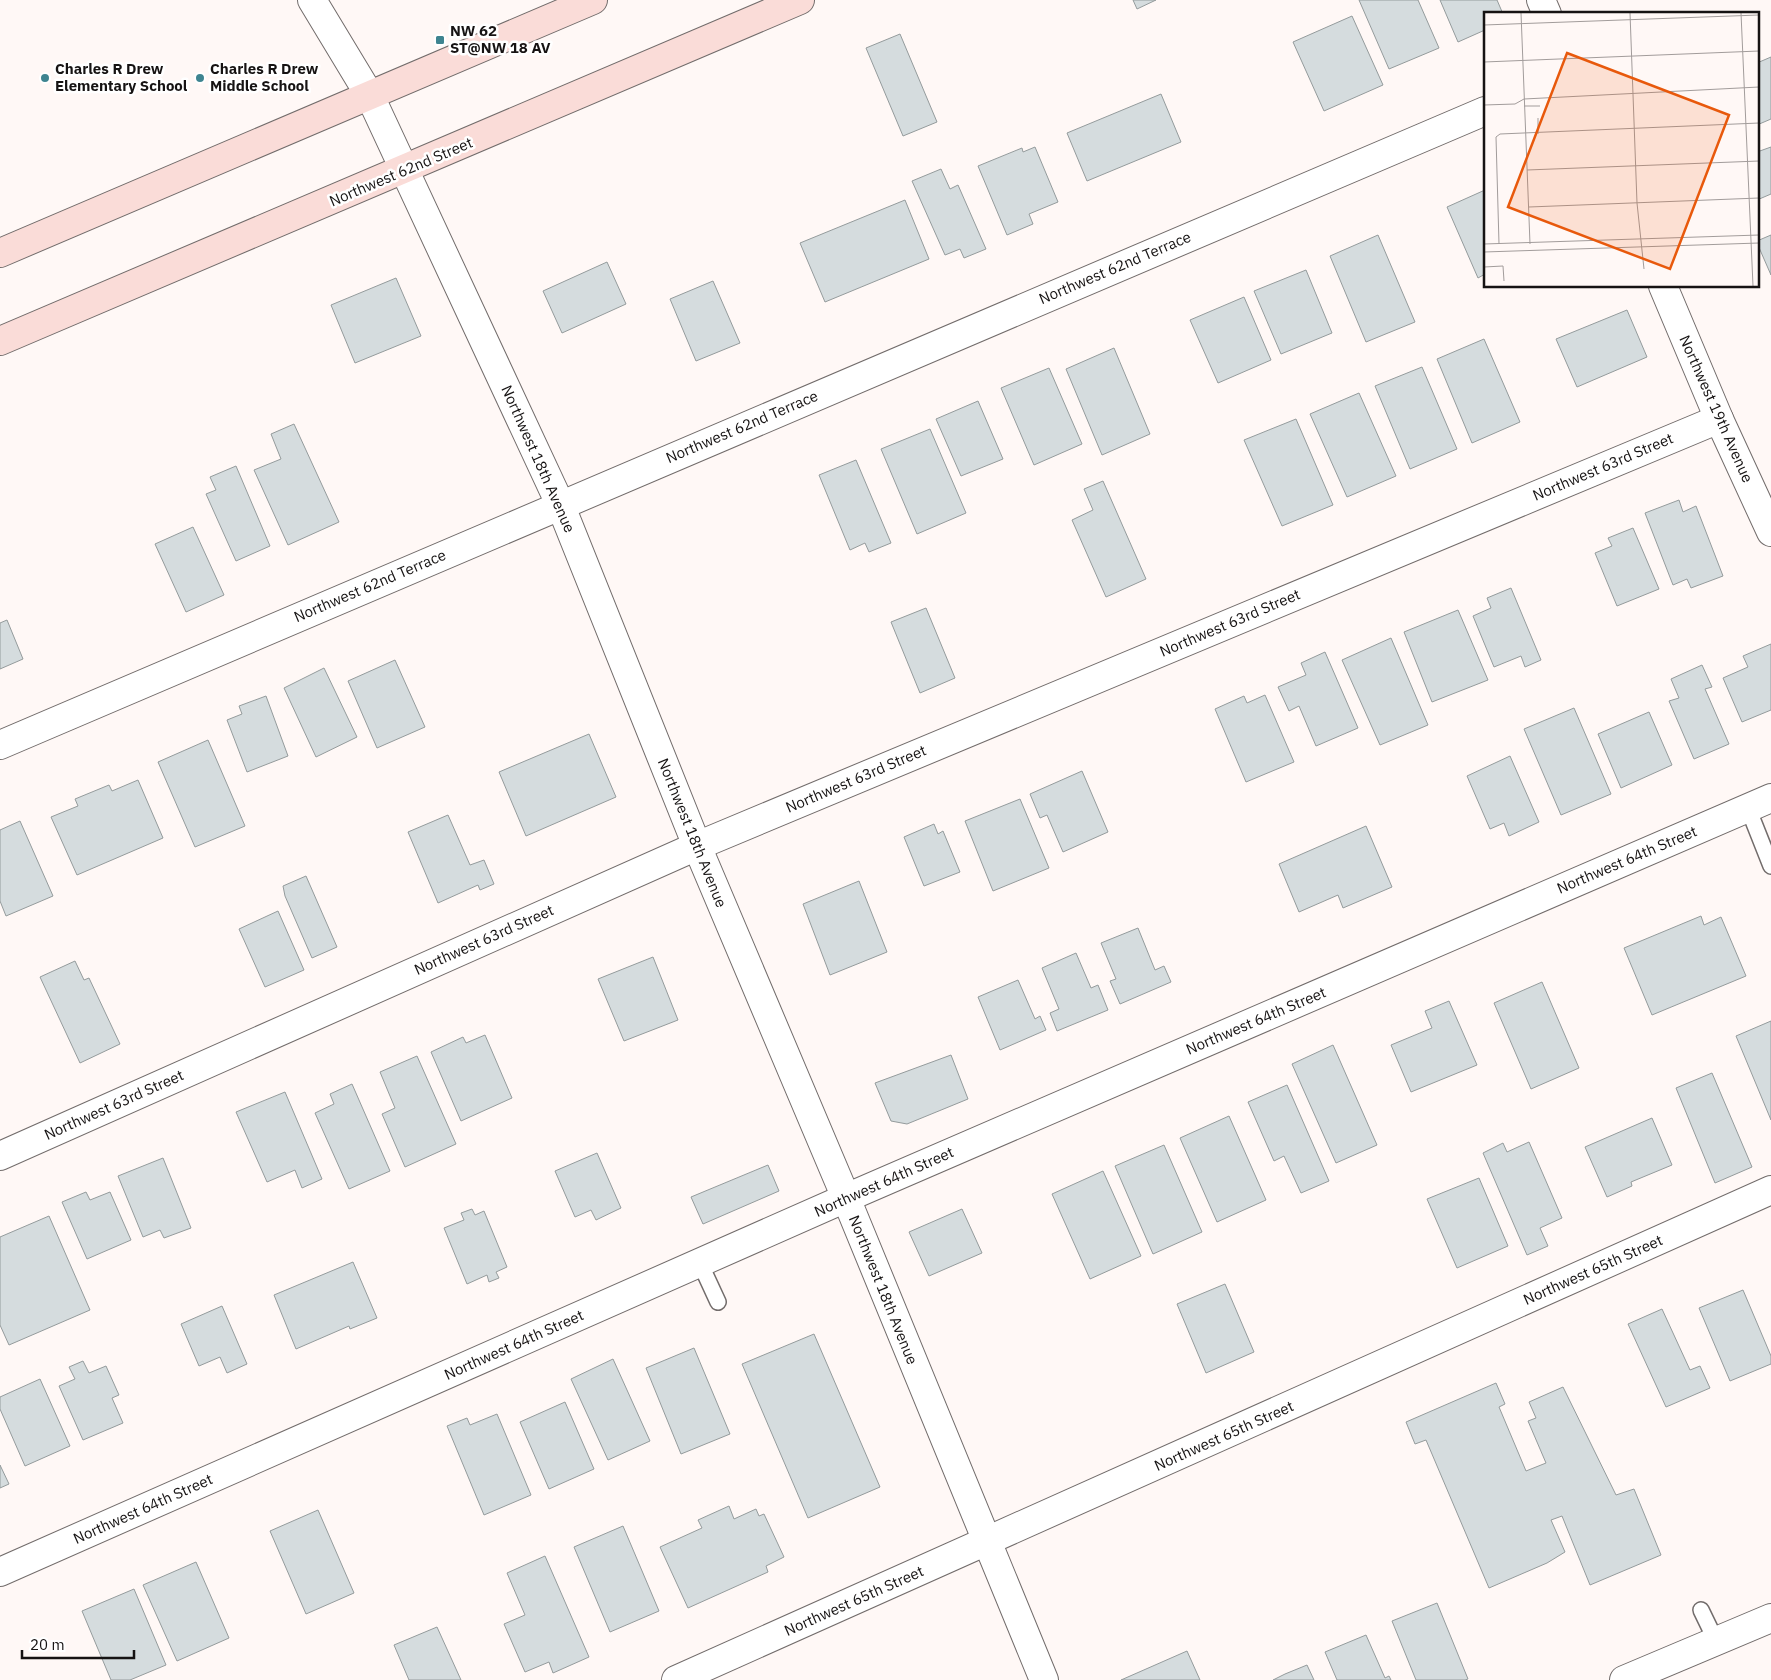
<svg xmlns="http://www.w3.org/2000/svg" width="1771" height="1680" viewBox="0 0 1771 1680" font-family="'IBM Plex Sans',sans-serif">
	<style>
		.building { fill: #d5dcde; stroke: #949b9c }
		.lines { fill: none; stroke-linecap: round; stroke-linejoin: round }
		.lane-casing { stroke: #726c6b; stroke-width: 18 }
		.street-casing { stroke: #726c6b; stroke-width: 30 }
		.secondary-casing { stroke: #726c6b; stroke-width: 30 }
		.lane { stroke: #fff; stroke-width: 15 }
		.street { stroke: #fff; stroke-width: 28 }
		.secondary { stroke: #fadcd8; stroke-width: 28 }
		.poi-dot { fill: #3e8490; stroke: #fff; stroke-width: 2 }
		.labels { text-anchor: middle; stroke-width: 5; stroke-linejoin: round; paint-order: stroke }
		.poi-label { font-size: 15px; font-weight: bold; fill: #161313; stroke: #fff; text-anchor: start }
		.street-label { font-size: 15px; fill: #161313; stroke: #fff }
		.inset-road { fill: none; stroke: #a29c9b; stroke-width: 1 }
		.view { fill: #e8590c; fill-opacity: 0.15; stroke: #e8590c; stroke-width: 2.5 }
		.inset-edge { fill: none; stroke: #161313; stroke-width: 2.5 }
	</style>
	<rect width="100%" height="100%" fill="#fff8f6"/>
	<g class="building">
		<path d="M1133,0H1156L1137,9Z"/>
		<path d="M1359,0H1418L1439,48L1389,69Z"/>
		<path d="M1440,0H1497L1503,14H1485V30L1458,42Z"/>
		<path d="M1352,16L1383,85L1324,111L1293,42Z"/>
		<path d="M900,34L937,122L903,136L866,48Z"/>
		<path d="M1771,57V119L1757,125V63Z"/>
		<path d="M1161,94L1181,142L1087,181L1067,133Z"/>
		<path d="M1035,147L1058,202L1029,214L1033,224L1007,235L978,166L1022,148L1023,152Z"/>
		<path d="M1771,147V194L1757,200V152Z"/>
		<path d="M941,169L950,189L958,185L986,249L964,258L960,249L945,255L912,181Z"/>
		<path d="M1485,190V274L1478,278L1447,207Z"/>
		<path d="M905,200L929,259L825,302L800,243Z"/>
		<path d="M1378,235L1415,322L1366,342L1330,256Z"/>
		<path d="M1771,235V275L1757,243V241Z"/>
		<path d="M607,262L626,304L562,333L543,291Z"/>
		<path d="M1306,270L1332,333L1281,354L1254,291Z"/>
		<path d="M396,278L421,336L355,363L331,305Z"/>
		<path d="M713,281L740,343L696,361L670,299Z"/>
		<path d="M1244,297L1271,360L1218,383L1190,320Z"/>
		<path d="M1627,310L1647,357L1577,387L1556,339Z"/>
		<path d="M1484,339L1520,422L1472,443L1437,359Z"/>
		<path d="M1114,348L1150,434L1102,455L1066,369Z"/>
		<path d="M1422,367L1457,449L1410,469L1375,386Z"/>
		<path d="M1049,368L1082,444L1034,465L1001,388Z"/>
		<path d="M1359,393L1396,476L1347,497L1310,414Z"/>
		<path d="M978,401L1003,459L961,476L936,419Z"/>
		<path d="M1296,419L1333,505L1282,526L1244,440Z"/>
		<path d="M294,424L339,522L288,545L254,470L281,459L271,434Z"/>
		<path d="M930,429L966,513L917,534L881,449Z"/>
		<path d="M856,460L891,543L869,552L865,543L850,550L819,475Z"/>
		<path d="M236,466L270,546L236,561L206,494L216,490L210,477Z"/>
		<path d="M1103,481L1146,579L1106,597L1072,520L1093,510L1084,489Z"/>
		<path d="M1679,500L1683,512L1696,506L1723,576L1691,588L1687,579L1673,585L1645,513Z"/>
		<path d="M193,527L224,595L186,612L155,544Z"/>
		<path d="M1633,528L1659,589L1617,606L1595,553L1612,546L1608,538Z"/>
		<path d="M1511,588L1541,660L1525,667L1521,656L1494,667L1473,616L1491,608L1487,598Z"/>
		<path d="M926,608L955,678L920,693L891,622Z"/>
		<path d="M1458,610L1488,680L1432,702L1404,632Z"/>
		<path d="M7,620L23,659L0,669V623Z"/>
		<path d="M1391,638L1428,725L1380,745L1342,660Z"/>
		<path d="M1771,644V710L1742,722L1723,678L1748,667L1743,656Z"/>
		<path d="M1325,652L1358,728L1316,746L1299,706L1289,711L1278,687L1306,675L1301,663Z"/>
		<path d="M395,660L425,727L377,748L348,681Z"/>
		<path d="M1702,665L1712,687L1705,689L1729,744L1694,759L1669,701L1679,698L1671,679Z"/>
		<path d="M324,668L357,737L316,757L284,688Z"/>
		<path d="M1265,695L1294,762L1246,782L1215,709L1244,696L1247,703Z"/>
		<path d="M266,696L288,756L247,772L227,720L242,714L239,706Z"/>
		<path d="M1574,708L1611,794L1561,815L1524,729Z"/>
		<path d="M1649,712L1672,765L1621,788L1598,734Z"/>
		<path d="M589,734L616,797L526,836L499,772Z"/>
		<path d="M208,740L245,826L195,847L158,762Z"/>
		<path d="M1510,756L1539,822L1509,836L1504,823L1490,829L1467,776Z"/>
		<path d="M1082,771L1108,832L1063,852L1047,815L1040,818L1030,794Z"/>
		<path d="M138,780L163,838L77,875L51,817L78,806L75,799L109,785L112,791Z"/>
		<path d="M1020,799L1049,868L993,891L965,821Z"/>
		<path d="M448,815L470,865L484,860L494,884L480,890L478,885L438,903L408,832Z"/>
		<path d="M20,821L53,896L6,916L0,901V830Z"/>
		<path d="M934,824L938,834L943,831L960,872L924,886L904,837Z"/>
		<path d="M1366,826L1392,887L1343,908L1338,895L1299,912L1279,864Z"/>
		<path d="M306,876L337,947L312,958L285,896L283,886Z"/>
		<path d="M859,881L887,952L830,975L803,904Z"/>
		<path d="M278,911L304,970L265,987L239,929Z"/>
		<path d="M1701,916L1704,925L1721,917L1746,976L1652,1015L1624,948Z"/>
		<path d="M1138,928L1155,970L1164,966L1171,982L1120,1004L1110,981L1116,979L1101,943Z"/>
		<path d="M1076,953L1091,988L1098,985L1108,1010L1057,1031L1050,1013L1059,1009L1042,968Z"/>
		<path d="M653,957L678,1020L624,1041L598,979Z"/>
		<path d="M75,961L84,980L89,978L120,1044L80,1063L40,977Z"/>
		<path d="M1018,980L1035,1019L1040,1016L1046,1030L1000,1050L978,997Z"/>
		<path d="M1542,982L1579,1068L1531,1089L1494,1003Z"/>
		<path d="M1449,1001L1477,1065L1411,1092L1391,1045L1432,1028L1425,1011Z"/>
		<path d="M1771,1021V1120L1736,1036Z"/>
		<path d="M485,1035L512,1098L461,1121L431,1052L463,1037L466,1043Z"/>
		<path d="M1333,1045L1377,1145L1336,1163L1292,1064Z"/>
		<path d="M951,1055L968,1099L907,1124L891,1121L875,1083Z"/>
		<path d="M417,1056L456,1144L405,1167L382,1114L395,1108L380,1072Z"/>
		<path d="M1712,1073L1752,1167L1715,1183L1676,1088Z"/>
		<path d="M352,1084L390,1171L349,1189L315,1113L334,1104L330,1094Z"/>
		<path d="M1287,1085L1329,1181L1301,1193L1284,1156L1274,1161L1248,1102Z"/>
		<path d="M285,1092L322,1179L302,1188L295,1170L267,1182L236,1112Z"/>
		<path d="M1229,1116L1266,1200L1217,1222L1180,1138Z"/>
		<path d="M1652,1118L1672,1165L1631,1182L1632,1186L1607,1197L1585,1147Z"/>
		<path d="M1529,1142L1562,1218L1540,1228L1548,1246L1527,1255L1483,1153L1503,1143L1507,1152Z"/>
		<path d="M1164,1145L1202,1232L1153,1254L1115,1166Z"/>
		<path d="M597,1153L621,1208L596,1220L591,1210L575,1217L555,1171Z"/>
		<path d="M163,1158L191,1228L164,1238L160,1230L143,1237L118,1176Z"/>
		<path d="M768,1165L779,1191L703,1224L691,1197Z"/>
		<path d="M1103,1171L1141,1256L1090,1279L1052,1194Z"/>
		<path d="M1479,1178L1508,1246L1457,1268L1427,1199Z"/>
		<path d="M86,1192L90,1200L110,1192L131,1240L87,1259L62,1202Z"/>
		<path d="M472,1209L475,1215L484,1211L507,1267L496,1272L499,1278L489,1282L487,1275L467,1284L444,1228L464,1220L461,1213Z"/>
		<path d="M962,1209L982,1253L929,1276L909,1232Z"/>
		<path d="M49,1216L90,1310L9,1345L0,1325V1237Z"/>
		<path d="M353,1262L377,1318L350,1329L349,1326L296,1349L274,1295Z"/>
		<path d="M1225,1284L1254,1352L1206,1373L1177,1304Z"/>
		<path d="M1743,1290L1771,1356V1364L1730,1381L1699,1308Z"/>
		<path d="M222,1306L247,1364L227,1373L220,1357L199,1366L181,1324Z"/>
		<path d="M1662,1309L1690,1370L1700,1366L1710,1388L1666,1407L1628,1324Z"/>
		<path d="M814,1334L880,1487L808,1518L742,1364Z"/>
		<path d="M694,1348L730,1434L681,1454L646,1368Z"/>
		<path d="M613,1359L650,1441L608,1460L571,1379Z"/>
		<path d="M83,1361L89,1373L106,1366L119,1395L112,1398L123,1423L83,1440L59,1386L75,1379L69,1367Z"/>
		<path d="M40,1379L70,1446L25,1466L0,1409V1397Z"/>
		<path d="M1496,1383L1505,1404L1499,1407L1526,1471L1546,1463L1528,1421L1536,1418L1529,1402L1563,1387L1616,1495L1634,1489L1661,1555L1590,1585L1562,1516L1551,1520L1565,1552L1547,1563L1489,1588L1426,1440L1415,1444L1406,1422Z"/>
		<path d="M565,1402L594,1469L549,1489L520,1422Z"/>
		<path d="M497,1414L531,1495L484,1515L447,1426L467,1418L470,1425Z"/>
		<path d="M0,1465L9,1484L0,1488Z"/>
		<path d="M729,1506L734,1519L756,1509L759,1516L764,1514L784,1557L766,1566L768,1572L688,1608L660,1547L702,1528L698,1520Z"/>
		<path d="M318,1510L354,1593L306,1614L270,1531Z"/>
		<path d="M623,1526L659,1611L610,1632L574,1547Z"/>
		<path d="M545,1556L589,1657L553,1673L549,1662L525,1672L504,1624L525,1615L507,1573Z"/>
		<path d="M196,1562L229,1638L177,1661L143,1585Z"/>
		<path d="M134,1589L166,1665L130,1680H111L82,1611Z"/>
		<path d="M1437,1603L1468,1679L1465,1680H1416L1392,1621Z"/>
		<path d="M437,1627L461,1680H409L394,1645Z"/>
		<path d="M1366,1635L1385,1678L1389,1676L1391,1680H1337L1325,1652Z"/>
		<path d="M1187,1651L1200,1680H1121Z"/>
		<path d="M1307,1665L1314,1680H1273L1285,1674Z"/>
	</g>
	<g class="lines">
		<defs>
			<g id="lane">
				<path d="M1748,808L1771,866"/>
				<path d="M700,1263L718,1302"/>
				<path d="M1701,1610L1716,1641"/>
			</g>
			<g id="street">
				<path d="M312,0L370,96L560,504L697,846L846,1198L1044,1680"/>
				<path d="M1541,0L1547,14"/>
				<path d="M1663,286L1719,419L1771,532"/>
				<path d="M0,745L1485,111"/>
				<path d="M0,1156L697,846L1719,419"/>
				<path d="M0,1572L846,1198L1771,798"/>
				<path d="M676,1680L1771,1190"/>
				<path d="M1624,1680L1771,1618"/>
			</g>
			<g id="secondary">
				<path d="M0,253L593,0"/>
				<path d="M0,341L800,0"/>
			</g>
		</defs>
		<use href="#lane" class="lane-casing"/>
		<use href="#street" class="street-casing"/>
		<use href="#secondary" class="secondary-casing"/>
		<use href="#lane" class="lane"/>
		<use href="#street" class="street"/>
		<use href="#secondary" class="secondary"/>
	</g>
	<g class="poi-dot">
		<rect x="435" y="35" width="10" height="10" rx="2.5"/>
		<circle cx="45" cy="78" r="5"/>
		<circle cx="200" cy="78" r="5"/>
	</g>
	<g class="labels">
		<g class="poi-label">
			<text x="450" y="36">NW 62<tspan x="450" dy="17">ST@NW 18 AV</tspan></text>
			<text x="55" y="74">Charles R Drew<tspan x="55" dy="17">Elementary School</tspan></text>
			<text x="210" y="74">Charles R Drew<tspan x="210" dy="17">Middle School</tspan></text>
		</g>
		<g class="street-label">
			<text transform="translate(401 172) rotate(-23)" y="5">Northwest 62nd Street</text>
			<text transform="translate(1115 268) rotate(-23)" y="5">Northwest 62nd Terrace</text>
			<text transform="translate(1716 409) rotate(66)" y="5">Northwest 19th Avenue</text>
			<text transform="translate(742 427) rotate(-23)" y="5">Northwest 62nd Terrace</text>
			<text transform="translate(538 459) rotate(66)" y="5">Northwest 18th Avenue</text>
			<text transform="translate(1603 467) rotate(-23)" y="5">Northwest 63rd Street</text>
			<text transform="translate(370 586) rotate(-23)" y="5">Northwest 62nd Terrace</text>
			<text transform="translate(1230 623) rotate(-23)" y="5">Northwest 63rd Street</text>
			<text transform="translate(856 779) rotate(-23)" y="5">Northwest 63rd Street</text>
			<text transform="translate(692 833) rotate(68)" y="5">Northwest 18th Avenue</text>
			<text transform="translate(1627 860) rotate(-23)" y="5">Northwest 64th Street</text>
			<text transform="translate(484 940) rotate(-24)" y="5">Northwest 63rd Street</text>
			<text transform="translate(1256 1021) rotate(-23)" y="5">Northwest 64th Street</text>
			<text transform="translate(114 1105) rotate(-24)" y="5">Northwest 63rd Street</text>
			<text transform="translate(884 1182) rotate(-24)" y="5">Northwest 64th Street</text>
			<text transform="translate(1593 1270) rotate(-24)" y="5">Northwest 65th Street</text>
			<text transform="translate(883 1290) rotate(68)" y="5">Northwest 18th Avenue</text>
			<text transform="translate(514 1345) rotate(-24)" y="5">Northwest 64th Street</text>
			<text transform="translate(1224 1436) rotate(-24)" y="5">Northwest 65th Street</text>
			<text transform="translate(143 1509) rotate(-24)" y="5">Northwest 64th Street</text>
			<text transform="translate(854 1601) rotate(-24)" y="5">Northwest 65th Street</text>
		</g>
	</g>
	<g transform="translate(1484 12)">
		<rect width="275" height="275" fill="#fff8f6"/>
		<path class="inset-road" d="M37,1L46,232M146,1L153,191L160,257M257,1L269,274M0,13L275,3M0,50L275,39M0,93L31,92L40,87L275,75M40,94H56M54,106V122M43,158L275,149M45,195L275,186M0,232L275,223M15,232L12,125L16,122L275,111M0,240L275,231M0,255L19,254L20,269"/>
		<path class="view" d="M83,41L245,103L186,257L24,195Z"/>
		<rect width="275" height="275" class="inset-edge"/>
	</g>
	<path d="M22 1650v8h112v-8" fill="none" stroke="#161313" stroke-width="2.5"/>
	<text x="30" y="1650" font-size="15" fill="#161313" stroke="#ffffff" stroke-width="4" paint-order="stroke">20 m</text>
</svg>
